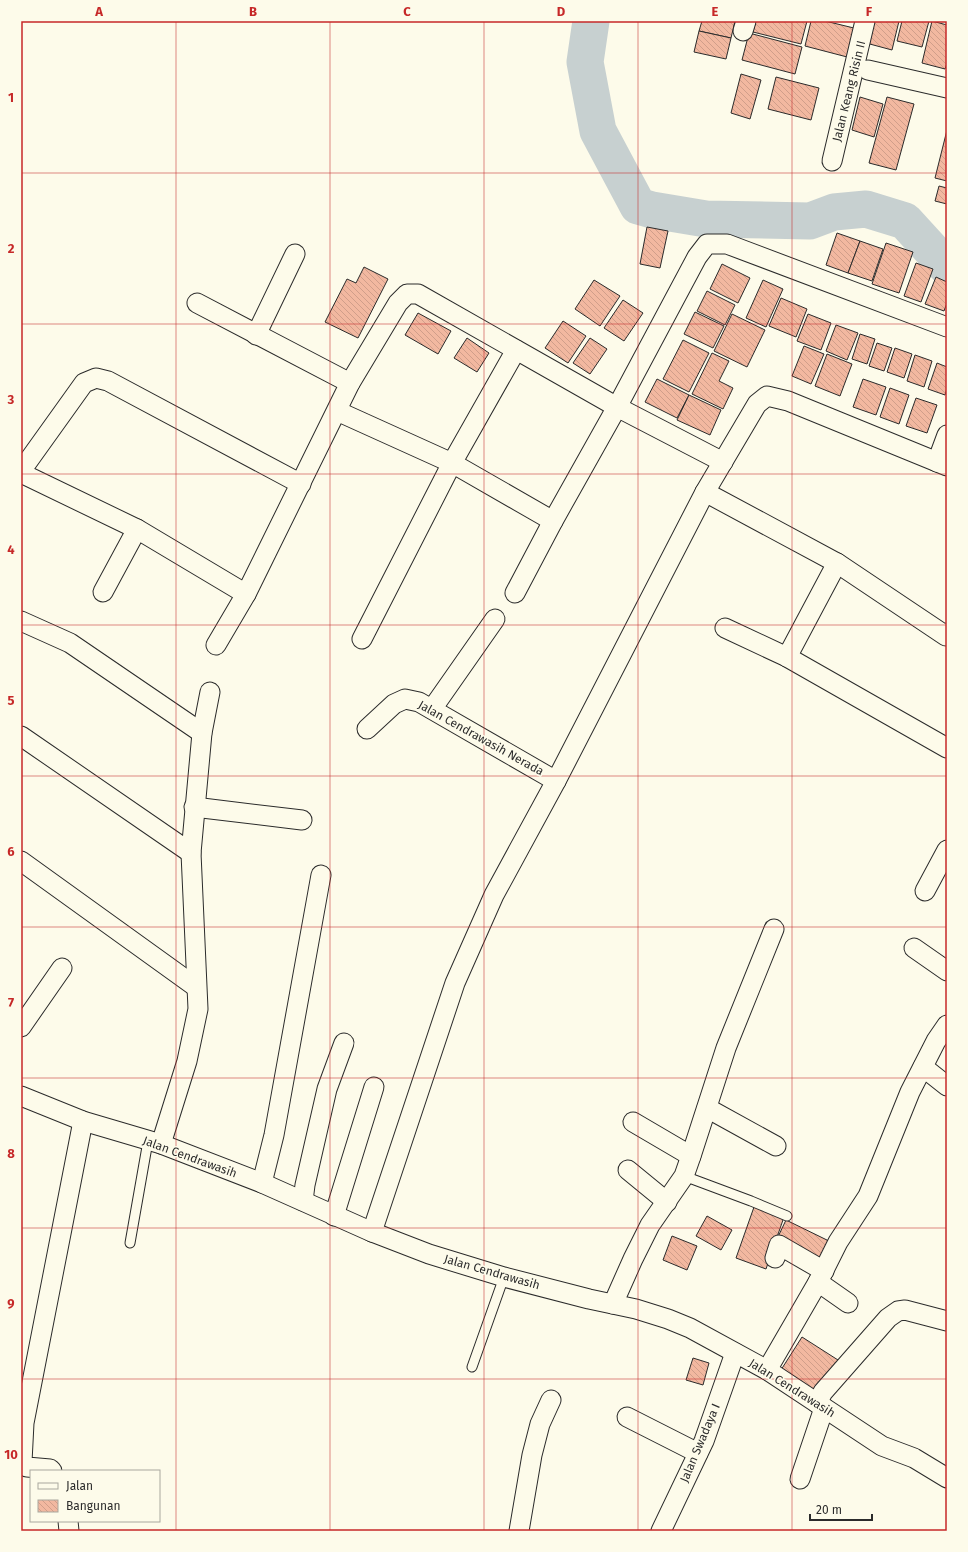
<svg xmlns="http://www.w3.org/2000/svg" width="968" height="1552" viewBox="0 0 968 1552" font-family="'Fira Sans',sans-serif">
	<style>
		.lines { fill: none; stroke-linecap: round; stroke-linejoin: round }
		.river { stroke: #c7d0d0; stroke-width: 37 }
		.building { fill: url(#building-back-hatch); stroke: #2b2b2b }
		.service-casing { stroke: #2b2b2b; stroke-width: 11 }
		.minor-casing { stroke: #2b2b2b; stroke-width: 21 }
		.service { stroke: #fdfbea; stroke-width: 9 }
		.minor { stroke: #fdfbea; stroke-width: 19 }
		.grid { fill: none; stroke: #c62828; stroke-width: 1; stroke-opacity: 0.55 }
		.labels { text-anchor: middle; stroke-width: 3; stroke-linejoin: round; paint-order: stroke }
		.street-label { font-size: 12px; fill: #2b2b2b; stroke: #fdfbea }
		.neatline { fill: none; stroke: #c62828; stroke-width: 1.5 }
		.grid-label { font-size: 13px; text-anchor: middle; font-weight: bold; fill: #c62828 }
	</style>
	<defs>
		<pattern id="building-back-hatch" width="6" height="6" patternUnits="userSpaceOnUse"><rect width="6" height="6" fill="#f2b8a0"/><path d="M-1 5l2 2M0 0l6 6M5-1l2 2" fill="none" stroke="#d09e8a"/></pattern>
	</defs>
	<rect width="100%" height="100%" fill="#fdfbea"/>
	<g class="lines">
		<path class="river" d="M591,21L585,62L598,131L638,206L652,210L706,219L810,221L834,212L866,209L905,221L947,267"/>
	</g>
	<g class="building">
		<path d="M702,21H735L731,38L699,31Z"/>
		<path d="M756,21H807L801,44L753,32Z"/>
		<path d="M811,21H825L858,29L851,58L805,46Z"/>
		<path d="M872,21H899L892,50L866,43Z"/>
		<path d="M902,21H929L922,47L897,41Z"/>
		<path d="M932,21L947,25V63L945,69L922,63Z"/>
		<path d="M699,31L731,38L726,59L694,52Z"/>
		<path d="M749,33L802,47L795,74L742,60Z"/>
		<path d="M741,74L761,80L750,119L731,113Z"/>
		<path d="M776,77L819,88L811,120L768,109Z"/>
		<path d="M860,97L883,104L874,137L852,130Z"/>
		<path d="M887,97L914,104L896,170L869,163Z"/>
		<path d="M947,130V181L935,178Z"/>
		<path d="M939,186L947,188V204L935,201Z"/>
		<path d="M647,227L668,231L660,268L640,264Z"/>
		<path d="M837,233L860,241L848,273L826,265Z"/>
		<path d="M860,241L883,249L872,281L848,273Z"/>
		<path d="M886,243L913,252L899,293L872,284Z"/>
		<path d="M916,263L933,269L921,302L904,296Z"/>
		<path d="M722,264L750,278L738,303L710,289Z"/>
		<path d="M364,267L388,279L358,338L325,322L347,279L356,283Z"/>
		<path d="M936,277L947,282V303L944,311L925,304Z"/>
		<path d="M594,280L620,296L600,326L575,309Z"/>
		<path d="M763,280L783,289L766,327L746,318Z"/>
		<path d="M707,291L735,305L725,325L697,311Z"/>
		<path d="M781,298L807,309L796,337L769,326Z"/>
		<path d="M623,300L643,313L624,341L604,328Z"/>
		<path d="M695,312L724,326L713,348L684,334Z"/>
		<path d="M418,313L451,331L438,354L405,335Z"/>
		<path d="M732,314L765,330L747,367L714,351Z"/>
		<path d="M808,314L831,323L821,350L797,341Z"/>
		<path d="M563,321L586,336L568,363L545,348Z"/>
		<path d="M836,325L858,333L847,360L826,351Z"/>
		<path d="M860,334L875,339L867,364L852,359Z"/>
		<path d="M467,338L489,353L477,372L454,358Z"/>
		<path d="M590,338L607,349L590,374L573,363Z"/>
		<path d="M683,340L709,353L689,392L663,379Z"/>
		<path d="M877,343L892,348L884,371L869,366Z"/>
		<path d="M804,346L824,354L811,384L792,376Z"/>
		<path d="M895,348L912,354L904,378L887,372Z"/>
		<path d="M712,353L729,361L719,381L733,388L723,409L692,394Z"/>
		<path d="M827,354L852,364L840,396L815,386Z"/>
		<path d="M915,355L932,361L924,387L907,381Z"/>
		<path d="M937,363L947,367V388L945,395L928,389Z"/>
		<path d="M657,379L689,395L677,418L645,402Z"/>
		<path d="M863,379L886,387L876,415L853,407Z"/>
		<path d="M890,388L909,395L899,424L880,417Z"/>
		<path d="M689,395L721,410L710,435L677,420Z"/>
		<path d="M916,398L937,405L927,433L906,426Z"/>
		<path d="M754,1207L784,1217L766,1269L736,1258Z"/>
		<path d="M707,1216L732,1230L721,1250L696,1236Z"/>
		<path d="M786,1220L831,1242L821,1263L776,1241Z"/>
		<path d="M672,1236L697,1246L687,1270L663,1260Z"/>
		<path d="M802,1337L838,1360L816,1396L779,1373Z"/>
		<path d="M693,1358L709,1363L703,1385L686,1380Z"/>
	</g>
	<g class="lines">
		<defs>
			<g id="service">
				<path d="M684,1176L751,1201L787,1216"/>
				<path d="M130,1243L148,1141"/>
				<path d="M472,1367L504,1277"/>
			</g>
			<g id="minor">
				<path d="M743,31L746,21"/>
				<path d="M868,70L947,88"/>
				<path d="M832,161L865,21"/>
				<path d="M197,303L350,383"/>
				<path d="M256,335L295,254"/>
				<path d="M337,411L452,463L553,521"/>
				<path d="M937,462L947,435"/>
				<path d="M21,471L84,383L96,378L108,381L301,484"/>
				<path d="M21,473L137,529L246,594"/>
				<path d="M705,492L837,563L946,636L947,633"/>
				<path d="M103,592L137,529"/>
				<path d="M515,593L553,521L617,407L723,462"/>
				<path d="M21,621L70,643L202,733"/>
				<path d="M725,628L787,657L947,748"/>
				<path d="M362,639L452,463L516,350"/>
				<path d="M216,645L246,594L350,383L398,303L407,294H418L617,407L697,257L707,244H727L947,327"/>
				<path d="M787,657L837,563"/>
				<path d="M432,709L495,619"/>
				<path d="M367,729L394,704L405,699L419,702L556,781"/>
				<path d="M21,736L191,853"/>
				<path d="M194,807L302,820"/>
				<path d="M21,861L196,987"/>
				<path d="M925,891L947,850"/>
				<path d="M914,948L947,971"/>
				<path d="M21,1027L62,968"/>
				<path d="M923,1067L947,1086"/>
				<path d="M21,1096L83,1121L161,1144L262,1183L372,1232L429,1254L504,1277L589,1299L636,1309L668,1319L690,1328L767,1370L882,1446L914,1458L947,1478"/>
				<path d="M707,1108L776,1146"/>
				<path d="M633,1122L691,1156"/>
				<path d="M161,1144L187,1061L198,1009L191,853L202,733L210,692"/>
				<path d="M628,1170L667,1202"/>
				<path d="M262,1183L274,1135L321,875"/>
				<path d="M303,1201L305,1185L327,1089L344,1043"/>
				<path d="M334,1216L374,1087"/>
				<path d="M372,1232L455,983L494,895L556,781L705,492L757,404L767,396L788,401L947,466"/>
				<path d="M775,1258L779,1245L824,1271"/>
				<path d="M818,1282L848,1303"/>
				<path d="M613,1304L633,1259L650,1225L684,1176L691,1156L726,1048L774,929"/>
				<path d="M767,1370L818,1282L838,1242L868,1196L910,1092L936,1041L947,1025"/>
				<path d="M817,1403L823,1392L888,1318L898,1311L905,1310L947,1321"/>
				<path d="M627,1417L698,1453"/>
				<path d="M52,1471L50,1469L27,1467L22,1462L24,1423L83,1121"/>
				<path d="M800,1479L824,1408"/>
				<path d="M68,1521L69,1531"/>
				<path d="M519,1531L532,1455L540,1424L551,1400"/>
				<path d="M661,1531L704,1441L735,1353"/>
			</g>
		</defs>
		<use href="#service" class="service-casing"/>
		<use href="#minor" class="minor-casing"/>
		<use href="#service" class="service"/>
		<use href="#minor" class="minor"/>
	</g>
	<path class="grid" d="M176,21V1531M330,21V1531M484,21V1531M638,21V1531M792,21V1531M21,173H947M21,324H947M21,474H947M21,625H947M21,776H947M21,927H947M21,1078H947M21,1228H947M21,1379H947"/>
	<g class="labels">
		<g class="street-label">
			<text transform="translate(849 91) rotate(-76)" y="4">Jalan Keang Risin II</text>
			<text transform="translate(481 738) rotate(29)" y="4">Jalan Cendrawasih Nerada</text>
			<text transform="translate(190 1157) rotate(20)" y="4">Jalan Cendrawasih</text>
			<text transform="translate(492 1272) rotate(16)" y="4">Jalan Cendrawasih</text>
			<text transform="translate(792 1388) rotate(32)" y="4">Jalan Cendrawasih</text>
			<text transform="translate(700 1443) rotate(-67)" y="4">Jalan Swadaya I</text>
		</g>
	</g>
	<rect width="968" height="1552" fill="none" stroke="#fdfbea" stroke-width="44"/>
	<rect x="30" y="1470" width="130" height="52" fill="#fdfbea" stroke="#a9a89e"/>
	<rect x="38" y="1483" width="20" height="6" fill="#fdfbea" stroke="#a9a89e"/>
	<text x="66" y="1490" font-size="12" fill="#2b2b2b">Jalan</text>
	<rect x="38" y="1500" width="20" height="12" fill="url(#building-back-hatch)" stroke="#a9a89e"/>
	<text x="66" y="1510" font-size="12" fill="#2b2b2b">Bangunan</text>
	<path d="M810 1514v6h62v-6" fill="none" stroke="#2b2b2b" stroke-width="2"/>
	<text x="816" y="1514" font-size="12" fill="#2b2b2b" stroke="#fdfbea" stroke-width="3" paint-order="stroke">20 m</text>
	<rect x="22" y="22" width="924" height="1508" class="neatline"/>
	<g class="grid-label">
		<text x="99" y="16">A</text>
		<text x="253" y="16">B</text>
		<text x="407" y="16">C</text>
		<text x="561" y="16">D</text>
		<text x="715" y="16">E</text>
		<text x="869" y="16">F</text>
		<text x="11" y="102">1</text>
		<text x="11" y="253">2</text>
		<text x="11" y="404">3</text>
		<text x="11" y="554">4</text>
		<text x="11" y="705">5</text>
		<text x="11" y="856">6</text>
		<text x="11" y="1007">7</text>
		<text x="11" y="1158">8</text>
		<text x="11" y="1308">9</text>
		<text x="11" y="1459">10</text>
	</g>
</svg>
